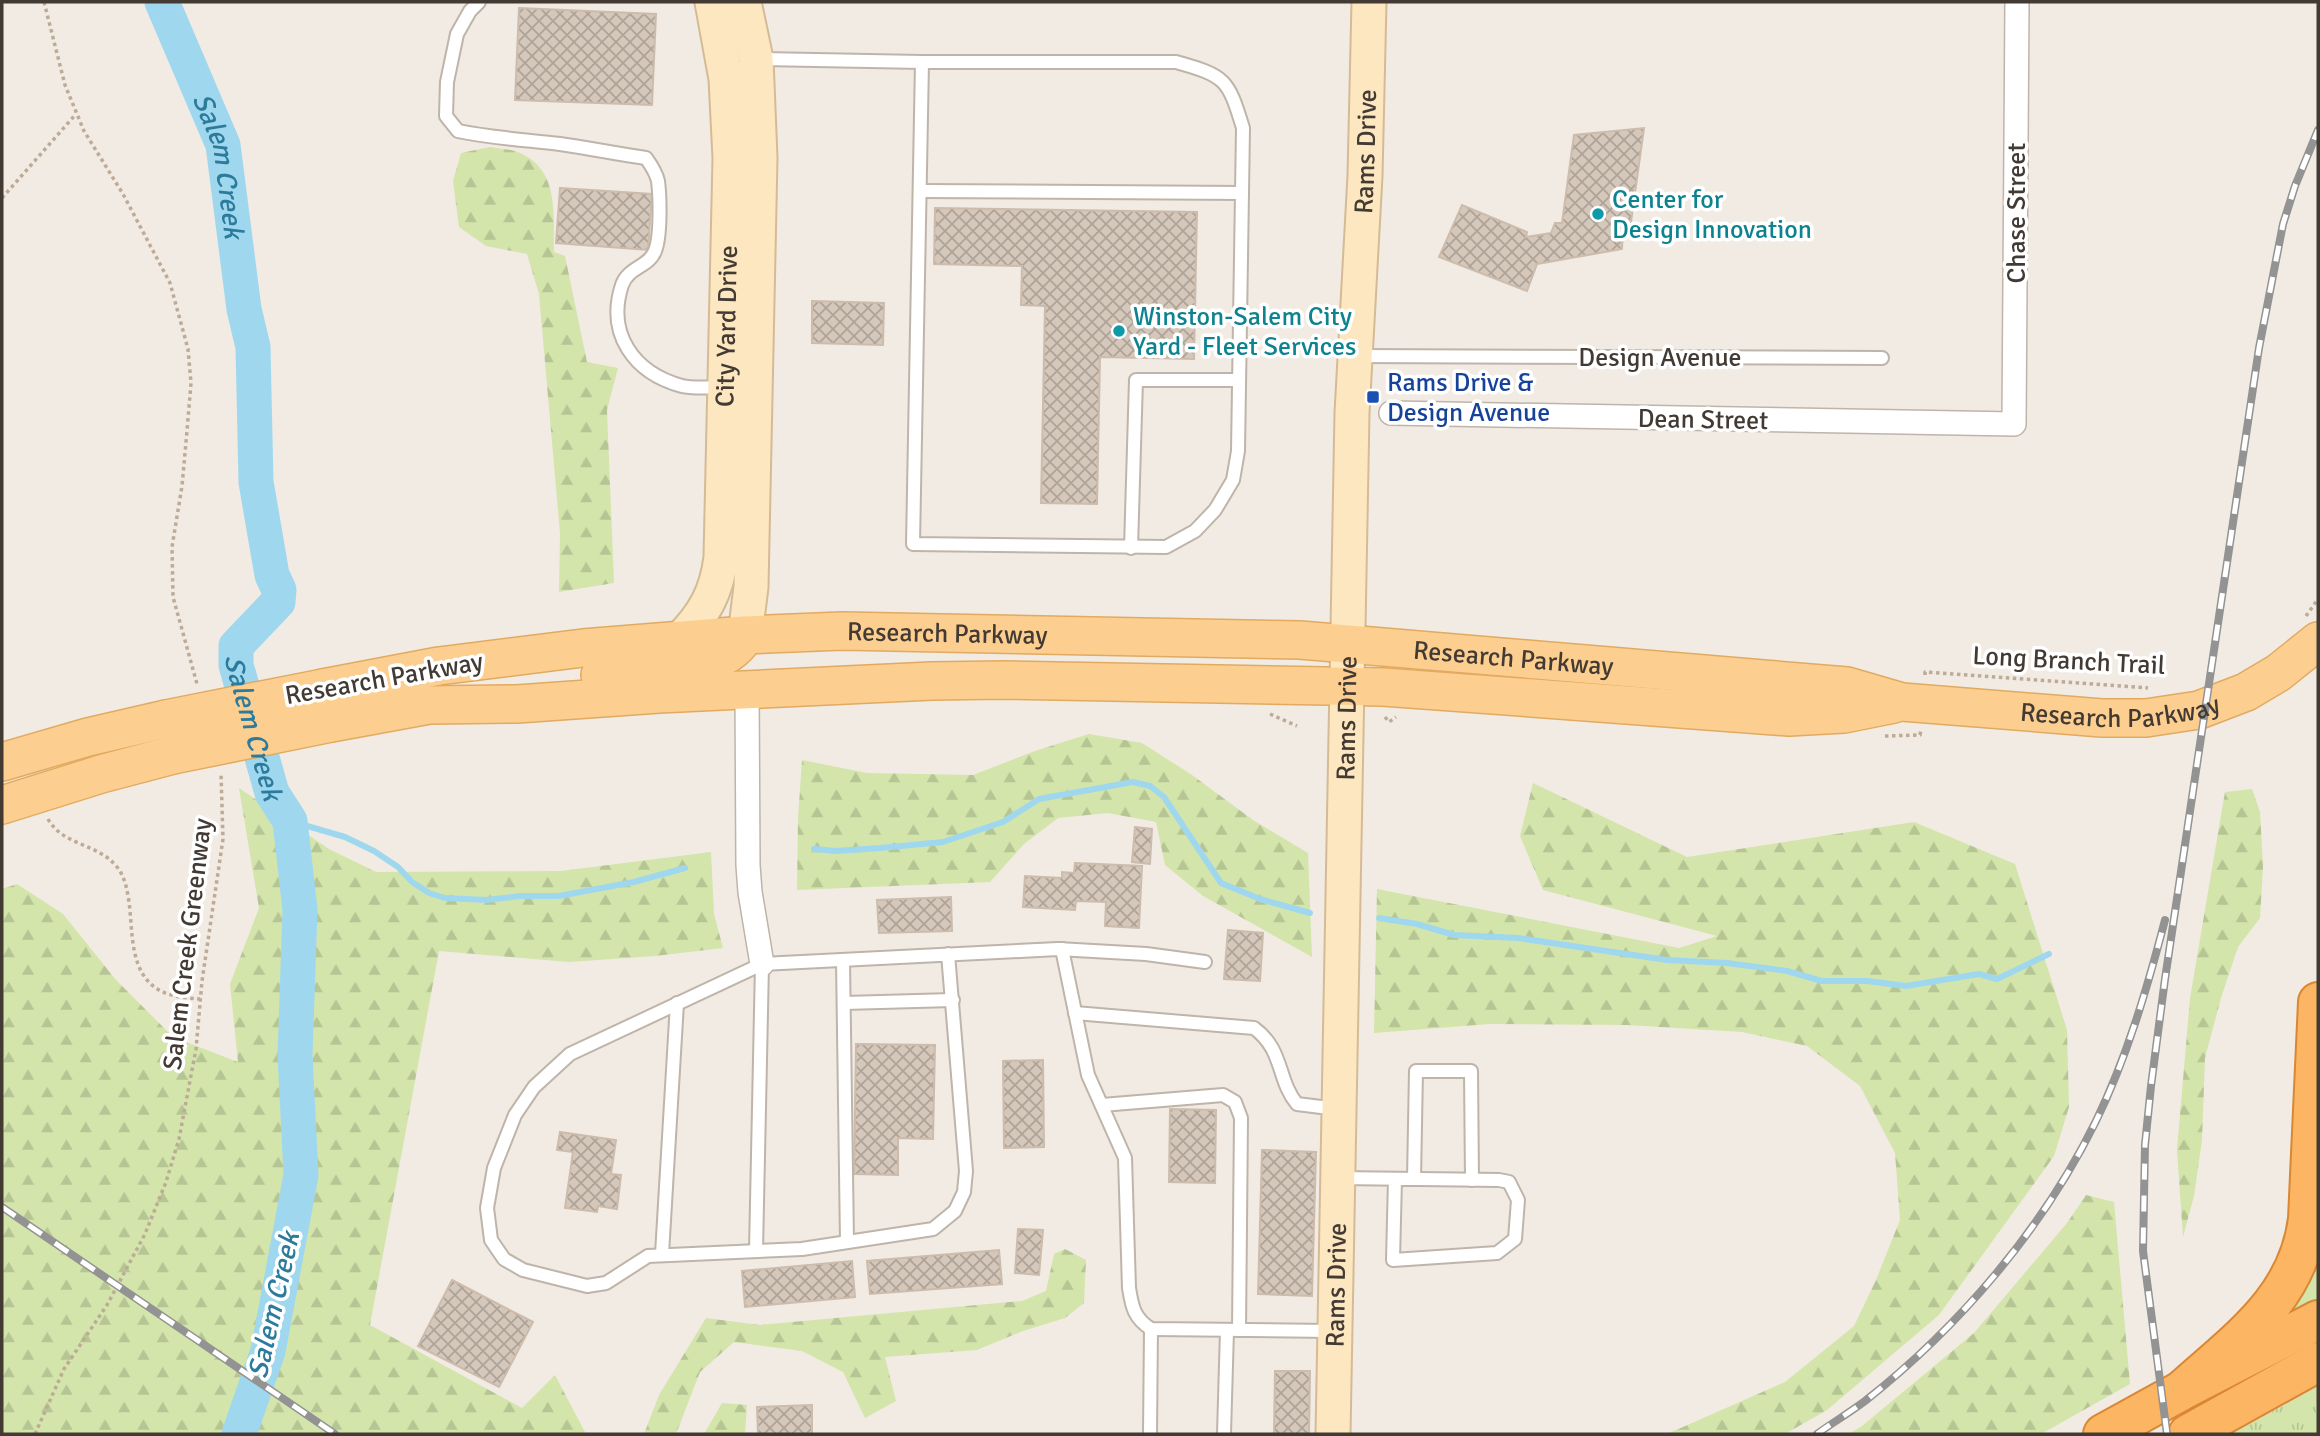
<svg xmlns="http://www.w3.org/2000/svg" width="2320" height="1436" viewBox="0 0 2320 1436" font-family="Signika,sans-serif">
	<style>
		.grass { fill: url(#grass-tufts) }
		.forest { fill: url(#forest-firs) }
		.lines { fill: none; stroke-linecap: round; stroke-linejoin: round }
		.stream { stroke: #9fd8ee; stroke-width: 6 }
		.river { stroke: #9fd8ee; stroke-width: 35 }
		.building { fill: url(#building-cross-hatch); stroke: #cdbcac; stroke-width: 2 }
		.service-casing { stroke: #bfb4a9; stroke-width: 16 }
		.minor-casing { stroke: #bfb4a9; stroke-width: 26 }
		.secondary-casing { stroke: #d4bb95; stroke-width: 37 }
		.primary-casing { stroke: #e1aa61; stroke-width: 40 }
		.motorway-casing { stroke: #da8734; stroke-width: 42 }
		.path { stroke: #beab97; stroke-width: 3.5; stroke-dasharray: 3.5 3.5; stroke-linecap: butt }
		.service { stroke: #fff; stroke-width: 12 }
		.minor { stroke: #fff; stroke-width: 23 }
		.secondary { stroke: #fde7c0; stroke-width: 33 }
		.primary { stroke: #fccf90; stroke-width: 37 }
		.motorway { stroke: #fbb563; stroke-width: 38 }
		.rail-casing { stroke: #939393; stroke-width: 8 }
		.rail { stroke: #fff; stroke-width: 5; stroke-dasharray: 16; stroke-linecap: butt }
		.primary-bridge-casing { stroke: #e1aa61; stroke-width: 40; stroke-linecap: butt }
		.primary-bridge { stroke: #fccf90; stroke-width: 37 }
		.culture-dot { fill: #0f9aa8; stroke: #fff; stroke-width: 2.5 }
		.transit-dot { fill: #1a4fb4; stroke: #fff; stroke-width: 2.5 }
		.labels { text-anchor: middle; stroke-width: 7; stroke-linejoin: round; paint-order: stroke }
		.street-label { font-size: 26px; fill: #423a33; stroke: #fff }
		.culture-label { font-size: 26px; fill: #0d838f; stroke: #fff; text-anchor: start }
		.transit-label { font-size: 26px; fill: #164399; stroke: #fff; text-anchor: start }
		.water-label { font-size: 28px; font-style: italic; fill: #2c7b9c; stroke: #fff }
	</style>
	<defs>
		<pattern id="grass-tufts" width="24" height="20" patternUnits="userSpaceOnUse" patternTransform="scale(1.75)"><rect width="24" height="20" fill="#d3e5ab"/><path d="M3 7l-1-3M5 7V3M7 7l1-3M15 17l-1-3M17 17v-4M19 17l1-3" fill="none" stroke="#b6c594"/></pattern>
		<pattern id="forest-firs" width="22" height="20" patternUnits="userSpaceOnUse" patternTransform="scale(1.75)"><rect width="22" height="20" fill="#d3e5ab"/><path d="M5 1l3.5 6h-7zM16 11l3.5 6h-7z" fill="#b6c594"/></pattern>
		<pattern id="building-cross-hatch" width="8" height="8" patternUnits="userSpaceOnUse" patternTransform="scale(1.75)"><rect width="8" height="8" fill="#d5c8bb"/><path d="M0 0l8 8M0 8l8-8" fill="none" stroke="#aea399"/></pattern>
	</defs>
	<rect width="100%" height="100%" fill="#f1ebe3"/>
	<g class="grass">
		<path d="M2318,1195V1298L2270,1325Z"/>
		<path d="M2318,1386V1434H2231Z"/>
	</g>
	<g class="forest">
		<path d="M490,147C500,149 514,149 522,154C560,172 553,217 554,252L565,256L587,362L618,368L607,410L614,583L559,592L560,533L539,294L527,254L486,246L459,227L453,181L461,153Z"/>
		<path d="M1089,734L1142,743L1192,775L1253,820L1308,853L1312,957L1203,896L1165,865L1156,822L1108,813L1058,818L1024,844L990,882L797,890L798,819L802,760L867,773L973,775L1035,751Z"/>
		<path d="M1533,783L1687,857L1914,822L2015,864L2067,1030L2069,1107L2054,1156L1939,1315L1827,1410L1785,1434H1667L1785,1382L1854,1326L1876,1280L1900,1220L1895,1153L1860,1086L1807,1046L1742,1032L1627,1025L1489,1024L1374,1033L1377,889L1679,948L1717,936L1543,890L1520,836Z"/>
		<path d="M239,788L329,849L376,872L561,871L711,852L714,914L723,948L655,956L569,962L439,951L370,1325L522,1408L555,1375L586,1434H2V889L17,884L63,914L116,980L173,1037L238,1062L230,984L259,908Z"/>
		<path d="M2252,789L2260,812L2263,867L2260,918L2238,947L2221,998L2205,1058L2202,1140L2194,1196L2183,1237L2177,1150L2190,998L2225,792Z"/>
		<path d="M2086,1195L2114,1202L2130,1384L2041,1434H1849L1862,1426L1974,1333L2067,1223Z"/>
		<path d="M1065,1249L1086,1260L1084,1303L1065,1318L1023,1331L977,1350L885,1357L896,1401L865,1418L843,1372L802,1351L734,1342L700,1372L676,1434H644L659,1395L706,1318L760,1325L1022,1301L1046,1291L1054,1254Z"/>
		<path d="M722,1403L747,1405L745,1434H704Z"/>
	</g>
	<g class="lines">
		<g class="stream">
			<path d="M290,821L345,837L374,851L398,867L412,882L429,893L445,898L487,900L520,896H559L634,882L685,868"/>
			<path d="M814,849L836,851L880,848L943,842L1003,822L1039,799L1133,782L1150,786L1164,797L1221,883L1260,899L1310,913"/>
			<path d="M1379,918L1417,924L1454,935L1518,938L1667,960L1727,963L1787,971L1822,981H1867L1906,986L1979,974L1997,979L2049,954"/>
		</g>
		<path class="river" id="s1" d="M162,2L223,145L244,309L253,347L256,482L272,575L279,590L278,602L236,646V665L272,793L290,821L300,910L295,1055L301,1175L268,1351L239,1434"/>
	</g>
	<g class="building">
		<path d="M519,8L656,14L652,105L515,100Z"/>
		<path d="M1644,128L1630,229L1623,228L1622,249L1537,264L1527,291L1439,257L1462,205L1527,232L1526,237L1551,233L1555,223H1562L1574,135Z"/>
		<path d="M560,188L652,194L648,250L556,243Z"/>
		<path d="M935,208L1197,212L1194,359L1100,357L1097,504L1041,503L1045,306L1021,305L1022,266L934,264Z"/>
		<path d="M812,301L884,303L883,345L812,343Z"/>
		<path d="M1135,827L1152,829L1150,864L1132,862Z"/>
		<path d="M1075,863L1142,866L1139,928L1105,926L1106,902L1076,901L1075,910L1023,907L1025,876L1062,878V872L1074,873Z"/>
		<path d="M951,897L952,931L879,933L877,900Z"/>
		<path d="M1228,930L1263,933L1260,981L1224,979Z"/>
		<path d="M856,1044L935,1045L933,1139L898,1138V1175L854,1174Z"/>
		<path d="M1043,1060L1044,1147L1004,1148L1003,1061Z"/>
		<path d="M1170,1109L1216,1110L1215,1183L1169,1182Z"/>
		<path d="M560,1132L616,1140L611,1174L621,1175L617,1209L598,1206L597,1212L565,1208L573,1152L557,1150Z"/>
		<path d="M1262,1150L1316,1152L1312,1296L1258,1294Z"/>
		<path d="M1018,1229L1043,1230L1039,1275L1015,1273Z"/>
		<path d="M999,1250L1002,1284L870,1294L867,1261Z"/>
		<path d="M852,1261L855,1297L745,1307L742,1271Z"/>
		<path d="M452,1280L533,1322L499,1387L418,1346Z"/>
		<path d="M1275,1371H1310L1309,1434H1274Z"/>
		<path d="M812,1405V1434H758L757,1407Z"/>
	</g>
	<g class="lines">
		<defs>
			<g id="service">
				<path d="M479,2L470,11L457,34L447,82L446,116L458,131C492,138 526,140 560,144C589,148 617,154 646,158C651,165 656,172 658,181C660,197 661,236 655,251C649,267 628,267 622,285C606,334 634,373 682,386C694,389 711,387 725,387"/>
				<path d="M757,59L922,62H1176C1226,76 1228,79 1243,128L1238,451L1233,480L1215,510L1195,531L1166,547L913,544L922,62"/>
				<path d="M920,191L1242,193"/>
				<path d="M1358,356L1882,358"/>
				<path d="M1131,548L1136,380H1239"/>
				<path d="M1062,949L1088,1075L1125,1158L1129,1288C1132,1307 1134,1318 1151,1329L1332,1331"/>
				<path d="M948,954L966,1171L964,1192L955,1211L933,1229L802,1249L648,1256L606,1283L587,1286L523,1270L504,1259L491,1240L487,1208L494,1168L515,1115L534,1087L570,1054L762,964L1058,949L1146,954L1205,962"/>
				<path d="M843,960L847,1242"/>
				<path d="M844,1003L953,1000"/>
				<path d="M1075,1013L1254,1028C1284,1050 1277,1080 1297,1104L1321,1107H1336"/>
				<path d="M1102,1105L1223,1095L1235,1102L1241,1118L1239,1330"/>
				<path d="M1338,1178L1499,1180L1509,1182L1518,1200L1515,1239L1497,1253L1393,1260L1395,1179"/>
				<path d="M1414,1179L1416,1071H1471L1472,1180"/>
				<path d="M756,1251L762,964"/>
				<path d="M662,1254L677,1003"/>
				<path d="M1150,1434L1151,1329"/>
				<path d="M1224,1434L1227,1330"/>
			</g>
			<g id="minor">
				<path d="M1391,413L2014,424L2017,2"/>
				<path d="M747,690L748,865L750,892L762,964"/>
			</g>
			<g id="secondary">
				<path d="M744,2L756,59L760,158L751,587L745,635"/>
				<path id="s2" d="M679,640C704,615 717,592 721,557L730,158L726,79L712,2"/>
				<path id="s3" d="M1333,1434L1352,413L1365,176L1369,2"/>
			</g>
			<g id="primary">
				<path d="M600,675L712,662C725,656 735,651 743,639"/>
				<path id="s4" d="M323,688L439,666L583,648L745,635L842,631L1300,640L1847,686L1902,702L2102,718H2146L2199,710L2246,692L2278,673L2318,641"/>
				<path d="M331,723L429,705L517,704L659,694L932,681L1003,680L1383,687L1789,717L1844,714L1894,704"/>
				<path d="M2,762L88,737L166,719"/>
				<path d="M2,805L101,774L173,755"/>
			</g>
			<g id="motorway">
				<path d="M2181,1391C2237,1340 2298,1300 2308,1219L2318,1002"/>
				<path d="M2103,1434L2181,1391L2318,1320"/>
				<path d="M2188,1434L2318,1362"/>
			</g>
		</defs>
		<use href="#service" class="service-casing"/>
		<use href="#minor" class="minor-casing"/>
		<use href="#secondary" class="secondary-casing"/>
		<use href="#primary" class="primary-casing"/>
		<use href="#motorway" class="motorway-casing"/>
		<g class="path">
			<path d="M44,2L65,85L84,131L123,194L170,283L188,349L191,383L187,431L182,486L172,547L173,597L197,684"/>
			<path d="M2,198L76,114"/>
			<path d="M2306,616L2318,599"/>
			<path d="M1925,675V672L2148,688"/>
			<path d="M1270,714L1297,726"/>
			<path d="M1385,717L1389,722L1396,717"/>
			<path d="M1885,736L1920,735L1921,730"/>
			<path d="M48,819C63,846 98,843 117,867C125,877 127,889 129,902C133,931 129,973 159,990C171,997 187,998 200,999"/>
			<path d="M35,1434L64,1369L107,1305L145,1234L166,1182L179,1139L196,1049L202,981L223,839L221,773"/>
		</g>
		<use href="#service" class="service"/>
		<use href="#minor" class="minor"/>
		<use href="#secondary" class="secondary"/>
		<use href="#primary" class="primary"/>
		<use href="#motorway" class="motorway"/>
		<defs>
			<g id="rail">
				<path d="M2,1207L335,1434"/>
				<path d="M1817,1434C1832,1423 1849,1413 1865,1401C1959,1327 2043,1229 2096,1121C2127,1057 2147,989 2165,920"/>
				<path d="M2167,1434L2143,1251L2145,1145L2151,1086L2165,979L2259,348L2283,224L2295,186L2318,130"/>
			</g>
		</defs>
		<use href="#rail" class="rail-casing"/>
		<use href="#rail" class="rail"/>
		<defs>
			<g id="primary-bridge">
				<path d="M166,719L323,688"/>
				<path d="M173,755L331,723"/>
			</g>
		</defs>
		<use href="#primary-bridge" class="primary-bridge-casing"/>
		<use href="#primary-bridge" class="primary-bridge"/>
	</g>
	<g class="culture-dot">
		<circle cx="1598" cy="214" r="7"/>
		<circle cx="1119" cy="331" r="7"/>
	</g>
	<rect class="transit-dot" x="1366" y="390" width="14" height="14" rx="3.5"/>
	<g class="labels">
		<g class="street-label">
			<text dy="9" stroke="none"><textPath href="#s3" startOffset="1283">Rams Drive</textPath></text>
			<text transform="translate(2016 213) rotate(-90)" y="9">Chase Street</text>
			<text dy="9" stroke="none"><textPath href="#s2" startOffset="326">City Yard Drive</textPath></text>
			<text x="1660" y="366">Design Avenue</text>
			<text transform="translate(1703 419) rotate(1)" y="9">Dean Street</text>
			<text dy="9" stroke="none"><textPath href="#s4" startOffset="628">Research Parkway</textPath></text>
			<text dy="9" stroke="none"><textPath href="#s4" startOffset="1195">Research Parkway</textPath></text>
			<text transform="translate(2069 660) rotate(3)" y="9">Long Branch Trail</text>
			<text transform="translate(384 678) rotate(-10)" y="9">Research Parkway</text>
			<text dy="9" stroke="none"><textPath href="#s4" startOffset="1806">Research Parkway</textPath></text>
			<text dy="9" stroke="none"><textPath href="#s3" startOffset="716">Rams Drive</textPath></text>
			<text transform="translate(187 944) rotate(-83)" y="9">Salem Creek Greenway</text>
			<text dy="9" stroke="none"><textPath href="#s3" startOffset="149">Rams Drive</textPath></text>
		</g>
		<g class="culture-label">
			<text x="1612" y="208">Center for<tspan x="1612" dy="30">Design Innovation</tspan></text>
			<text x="1133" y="325">Winston-Salem City<tspan x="1133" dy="30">Yard - Fleet Services</tspan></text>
		</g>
		<g class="transit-label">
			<text x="1387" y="391">Rams Drive &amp;<tspan x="1387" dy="30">Design Avenue</tspan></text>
		</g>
		<g class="water-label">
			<text dy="10" stroke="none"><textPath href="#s1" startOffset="175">Salem Creek</textPath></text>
			<text dy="10" stroke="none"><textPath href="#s1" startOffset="763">Salem Creek</textPath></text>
			<text transform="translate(273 1305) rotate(-77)" y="10">Salem Creek</text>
		</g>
	</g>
	<rect width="2320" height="1436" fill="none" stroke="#423a33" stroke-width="7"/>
</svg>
